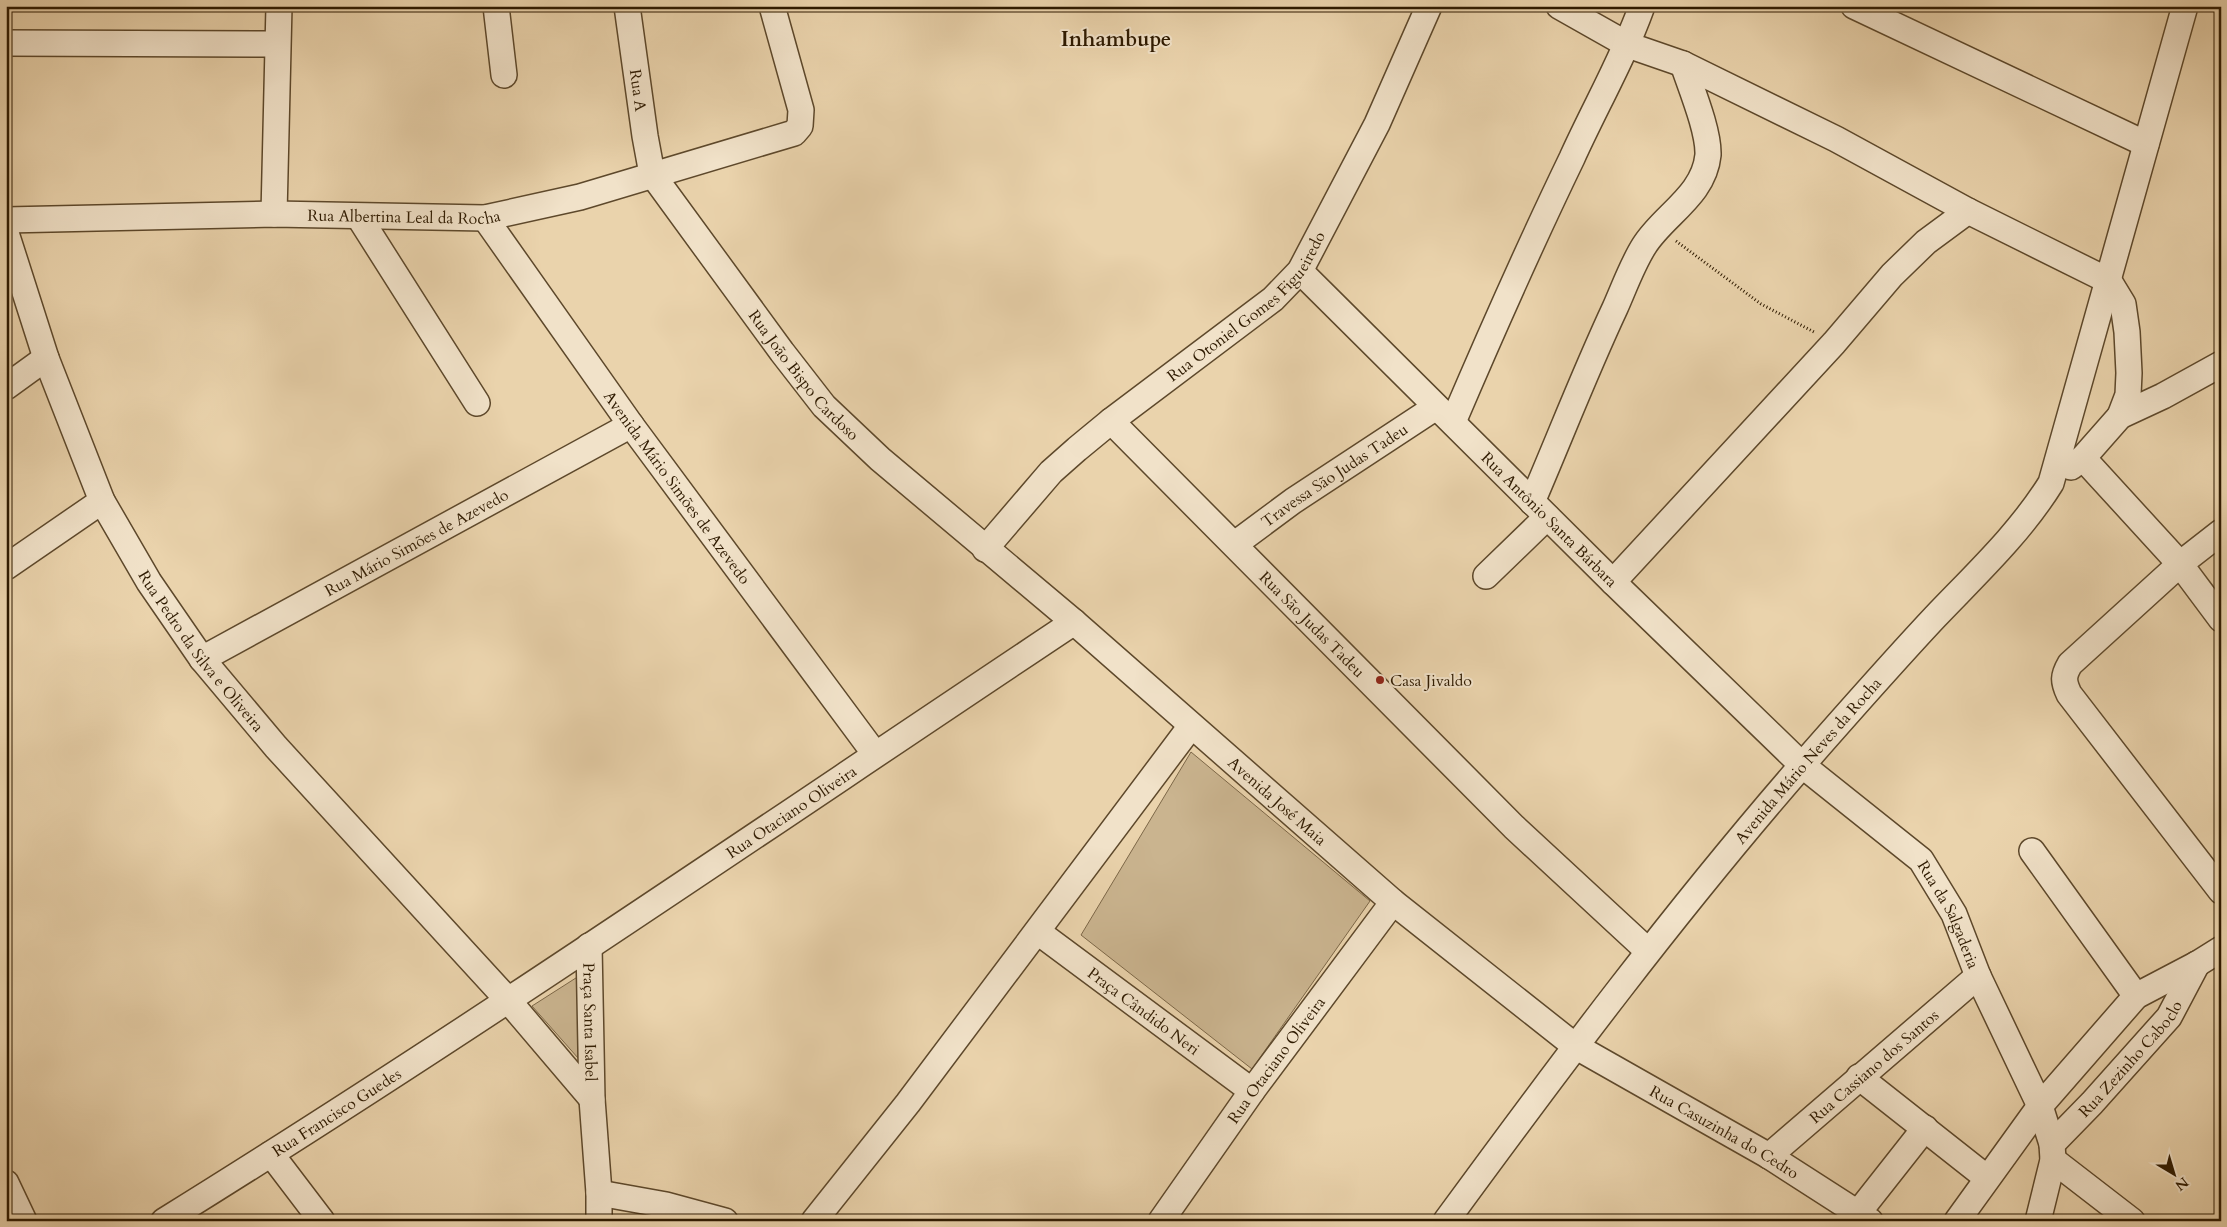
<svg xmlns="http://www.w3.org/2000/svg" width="2227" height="1227" viewBox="0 0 2227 1227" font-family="Cardo,serif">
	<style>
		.green { fill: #cab48f; stroke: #7c6748 }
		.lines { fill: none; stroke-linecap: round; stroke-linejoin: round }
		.minor-casing { stroke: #5d482b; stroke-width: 28 }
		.path { stroke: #2e1a00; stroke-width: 3; stroke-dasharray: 1 2.5; stroke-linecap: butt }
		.minor { stroke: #f1e2c9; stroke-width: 25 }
		.poi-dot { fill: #8f2418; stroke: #f1e2c9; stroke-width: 2 }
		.labels { text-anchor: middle; stroke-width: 4; stroke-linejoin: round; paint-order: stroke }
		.street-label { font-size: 16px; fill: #2e1a00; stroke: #f1e2c9 }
		.poi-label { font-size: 16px; fill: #2e1a00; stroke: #f1e2c9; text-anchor: start }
		.district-label { font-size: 21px; font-weight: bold; fill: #2e1a00; stroke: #f1e2c9 }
	</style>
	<rect width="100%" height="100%" fill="#ead3ac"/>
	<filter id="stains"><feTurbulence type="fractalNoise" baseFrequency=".004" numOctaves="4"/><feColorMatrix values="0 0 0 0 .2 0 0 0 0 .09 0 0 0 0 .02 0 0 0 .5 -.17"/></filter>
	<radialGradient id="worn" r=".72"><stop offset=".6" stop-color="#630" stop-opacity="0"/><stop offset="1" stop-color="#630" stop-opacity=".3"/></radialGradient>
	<g class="green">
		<path d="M1191,752L1370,901L1252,1069L1081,935Z"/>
		<path d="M579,976L578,1058L532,1006Z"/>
	</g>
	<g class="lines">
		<defs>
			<g id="minor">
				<path d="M496,6L504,75"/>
				<path id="s1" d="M627,6L645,136L652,174L782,352L824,406L880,459L1074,622L1393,902L1575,1046L1769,1156L1870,1221"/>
				<path d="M1559,6L1628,45L1683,64L1836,139L1968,211L2109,281L2123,304L2127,332L2129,373L2128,395L2120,416"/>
				<path d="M1854,6L2146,144"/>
				<path d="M6,43L277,44"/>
				<path d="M274,214L279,6"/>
				<path d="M359,217L477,403"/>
				<path id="s2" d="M485,218L631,425L875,754"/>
				<path id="s3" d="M6,220L274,214L485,218L580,197L794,133L800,126L801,110L772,6"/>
				<path id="s4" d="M6,233L46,358L102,501L149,582L202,659L276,747L507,999L592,1099"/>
				<path id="s5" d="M1300,271L1613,582L1802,765L1921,860L1954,914L1978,976L2040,1106L2052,1144L2053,1160L2038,1221"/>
				<path d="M6,387L46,358"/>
				<path id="s6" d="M1111,421L1514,827L1648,951"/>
				<path d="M1453,422C1491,333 1530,245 1572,158C1595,107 1623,59 1642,6"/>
				<path d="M2083,458L2180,564L2221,619"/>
				<path d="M2071,467L2083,458L2120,416L2163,396L2221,364"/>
				<path d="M1532,502C1560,437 1585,372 1615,308C1624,288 1632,265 1644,246C1663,215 1704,196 1708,155C1709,131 1691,88 1683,64"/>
				<path d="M2221,532L2180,564L2070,664C2063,676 2063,681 2069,694L2221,891"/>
				<path id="s7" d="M1235,544L1293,501L1436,407"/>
				<path id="s8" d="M985,549L1051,472L1077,449L1111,421L1273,299L1300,271L1377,124L1429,6"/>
				<path d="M6,567L102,501"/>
				<path d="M1486,576L1547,517"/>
				<path d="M1613,582L1834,343L1892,275L1926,242L1968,211"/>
				<path id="s9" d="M202,659L631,425"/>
				<path d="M2032,851L2136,996"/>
				<path id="s10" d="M1038,932L1252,1091"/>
				<path id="s11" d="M589,946L592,1099L599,1193V1221"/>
				<path d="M1859,1077L1987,1178"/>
				<path id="s12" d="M2052,1144L2092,1103L2169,1017L2197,964"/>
				<path d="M271,1154L322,1221"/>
				<path id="s13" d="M1769,1156L1978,976"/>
				<path d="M2053,1160L2132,1221"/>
				<path d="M6,1183L24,1221"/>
				<path d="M599,1193L666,1205L725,1221"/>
				<path d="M1858,1213L1925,1128"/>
				<path id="s14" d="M164,1221C472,1030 772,823 1074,622"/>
				<path d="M814,1221L908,1103L1191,726"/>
				<path id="s15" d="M1161,1221L1252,1091L1393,902"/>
				<path id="s16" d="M1446,1221C1561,1064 1676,910 1804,763C1847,714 1890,665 1935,617C1976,574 2020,533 2051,483L2185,6"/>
				<path d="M1957,1221L2040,1106L2136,996L2197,964L2221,949"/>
			</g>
		</defs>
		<use href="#minor" class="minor-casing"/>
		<path class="path" d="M1676,241L1761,304L1814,332"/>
		<use href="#minor" class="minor"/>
	</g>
	<circle class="poi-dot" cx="1380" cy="680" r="5"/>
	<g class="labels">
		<g class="street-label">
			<text dy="6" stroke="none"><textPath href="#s1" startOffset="85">Rua A</textPath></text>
			<text dy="6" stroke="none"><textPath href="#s3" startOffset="398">Rua Albertina Leal da Rocha</textPath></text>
			<text dy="6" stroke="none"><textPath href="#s8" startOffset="359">Rua Otoniel Gomes Figueiredo</textPath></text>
			<text dy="6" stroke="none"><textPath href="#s1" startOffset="422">Rua João Bispo Cardoso</textPath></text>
			<text dy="6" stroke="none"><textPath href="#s7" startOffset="121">Travessa São Judas Tadeu</textPath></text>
			<text dy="6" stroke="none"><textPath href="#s2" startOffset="331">Avenida Mário Simões de Azevedo</textPath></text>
			<text dy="6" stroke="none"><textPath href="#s5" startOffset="352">Rua Antônio Santa Bárbara</textPath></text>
			<text dy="6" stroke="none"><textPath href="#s9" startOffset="244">Rua Mário Simões de Azevedo</textPath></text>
			<text dy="6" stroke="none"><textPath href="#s6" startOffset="286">Rua São Judas Tadeu</textPath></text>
			<text dy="6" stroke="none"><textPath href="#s4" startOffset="465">Rua Pedro da Silva e Oliveira</textPath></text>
			<text dy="6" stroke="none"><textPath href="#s16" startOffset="586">Avenida Mário Neves da Rocha</textPath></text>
			<text dy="6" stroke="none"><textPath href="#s1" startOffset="1060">Avenida José Maia</textPath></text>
			<text dy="6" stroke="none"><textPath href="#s14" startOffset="749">Rua Otaciano Oliveira</textPath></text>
			<text dy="6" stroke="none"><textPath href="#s5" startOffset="918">Rua da Salgaderia</textPath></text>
			<text dy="6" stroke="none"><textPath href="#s10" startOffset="132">Praça Cândido Neri</textPath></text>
			<text dy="6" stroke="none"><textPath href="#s11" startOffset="76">Praça Santa Isabel</textPath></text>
			<text dy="6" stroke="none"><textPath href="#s12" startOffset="116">Rua Zezinho Caboclo</textPath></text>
			<text dy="6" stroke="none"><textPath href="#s15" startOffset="198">Rua Otaciano Oliveira</textPath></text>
			<text dy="6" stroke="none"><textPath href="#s13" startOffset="138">Rua Cassiano dos Santos</textPath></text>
			<text dy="6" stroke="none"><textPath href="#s14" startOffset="204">Rua Francisco Guedes</textPath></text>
			<text dy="6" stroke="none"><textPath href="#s1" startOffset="1618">Rua Casuzinha do Cedro</textPath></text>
		</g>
		<g class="poi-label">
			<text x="1390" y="686">Casa Jivaldo</text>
		</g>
		<g class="district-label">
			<text x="1116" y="46">Inhambupe</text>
		</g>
	</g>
	<rect width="2227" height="1227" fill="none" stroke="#ead3ac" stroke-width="25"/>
	<rect x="8" y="8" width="2212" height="1212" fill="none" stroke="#2e1a00" stroke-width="2.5"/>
	<rect x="12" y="12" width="2202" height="1202" fill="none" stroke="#2e1a00"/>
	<g transform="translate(2174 1174) rotate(142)" stroke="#f1e2c9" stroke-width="4" paint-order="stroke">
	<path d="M0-4L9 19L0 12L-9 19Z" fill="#2e1a00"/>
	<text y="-8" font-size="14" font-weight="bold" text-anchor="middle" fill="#2e1a00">N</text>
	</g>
	<rect width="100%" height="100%" filter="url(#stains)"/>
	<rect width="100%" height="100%" fill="url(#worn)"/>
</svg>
